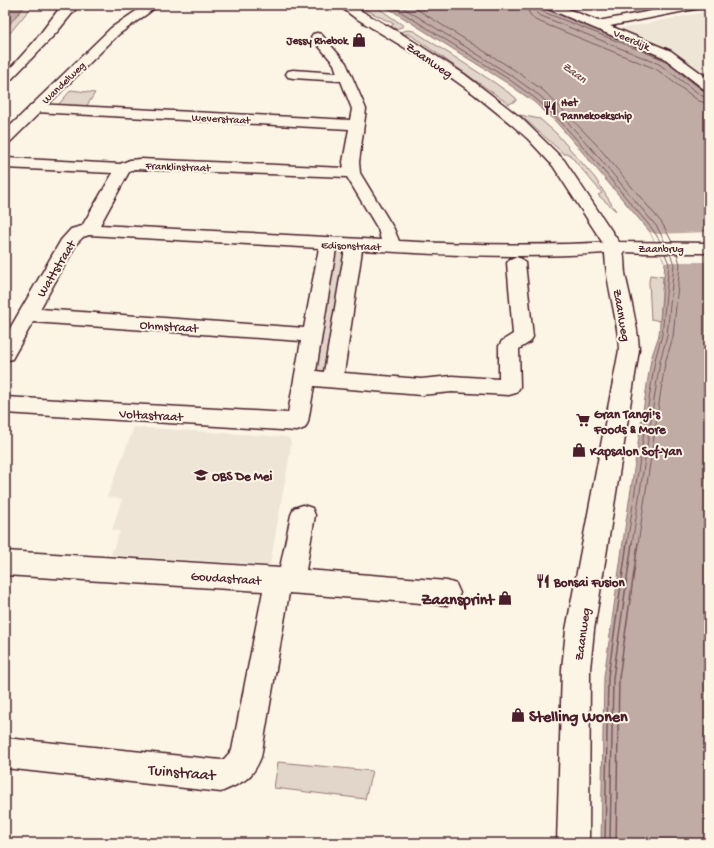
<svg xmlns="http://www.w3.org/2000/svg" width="714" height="848" viewBox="0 0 714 848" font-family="'Gochi Hand',sans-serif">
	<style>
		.built { fill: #eee5d7 }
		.green { fill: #e2d5ca; stroke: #967a7a }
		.water { fill: #c0aca5; stroke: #917474 }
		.pier { fill: #fcf5e5 }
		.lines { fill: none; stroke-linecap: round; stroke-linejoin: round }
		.shore-far1 { stroke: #79575c; stroke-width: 1 }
		.shore { stroke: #79575c; stroke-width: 1.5 }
		.minor-casing { stroke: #4a1f2b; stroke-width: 3 }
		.major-casing { stroke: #4a1f2b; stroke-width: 3 }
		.minor { fill: #fcf5e5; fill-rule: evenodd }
		.major { fill: #fcf5e5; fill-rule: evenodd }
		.rail { stroke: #4a1f2b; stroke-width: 1.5 }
		.labels { text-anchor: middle; stroke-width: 4; stroke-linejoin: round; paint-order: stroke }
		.far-street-label { font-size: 11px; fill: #4a1f2b; stroke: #fcf5e5 }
		.far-poi-label { font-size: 11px; font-weight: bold; fill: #4a1f2b; stroke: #fcf5e5; text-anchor: end }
		.far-water-label { font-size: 12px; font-style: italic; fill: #6d4950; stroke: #fcf5e5 }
		.street-label { font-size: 13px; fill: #4a1f2b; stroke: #fcf5e5 }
		.poi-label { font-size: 13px; font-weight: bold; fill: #4a1f2b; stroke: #fcf5e5; text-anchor: start }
		.near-poi-label { font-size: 16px; font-weight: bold; fill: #4a1f2b; stroke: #fcf5e5; text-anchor: end }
		.near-street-label { font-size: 16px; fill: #4a1f2b; stroke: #fcf5e5 }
	</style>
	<rect width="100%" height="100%" fill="#fcf5e5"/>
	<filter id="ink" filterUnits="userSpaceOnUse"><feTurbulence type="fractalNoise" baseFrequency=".025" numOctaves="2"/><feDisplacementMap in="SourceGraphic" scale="8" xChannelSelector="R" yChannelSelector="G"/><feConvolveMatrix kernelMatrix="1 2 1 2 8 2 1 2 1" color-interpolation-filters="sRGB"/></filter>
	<g filter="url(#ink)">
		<g class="built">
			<path d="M709,11V77L686,61L608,31Z"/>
			<path d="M134,427L288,437L291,442L290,453L270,565L111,555L120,531L112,530L122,499L107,497Z"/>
		</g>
		<g class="green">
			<path d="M26,5H33L5,39V29Z"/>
			<path d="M356,5H374L404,26L396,29L391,26L394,24Z"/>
			<path d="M618,5H638L646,10L669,8L640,13Z"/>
			<path d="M408,30L414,31L495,83L516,98V101L509,104L409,34H404L400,32Z"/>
			<path d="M71,90L95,93L86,107L58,105Z"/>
			<path d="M520,115L540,119L557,134L595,178L616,211L598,195L602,193L569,154H564Z"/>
			<path d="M331,248L349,250L324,372H316L312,366Z"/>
			<path d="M650,275L663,277L660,321L651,319L649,282Z"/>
			<path d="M278,762L372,771L365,799L274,788Z"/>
		</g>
		<g class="water">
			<path d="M5,5H26L5,29Z"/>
			<path d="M383,5H538L664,56L709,90V843H601L604,677L625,528L651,359L659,335L665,263L650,232L584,154L556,122L534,102L507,83Z"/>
		</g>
		<path class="pier" d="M650,232L657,234L709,232V262H669L665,263Z"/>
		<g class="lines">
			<g class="shore-far1">
				<path d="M390,5L510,80L536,99L559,120L587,151L653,230L660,241"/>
				<path d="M399,5L512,76L540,96L562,116L591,148L657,227L665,242"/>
				<path d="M410,5L516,71L544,91L596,144L662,223L672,242"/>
				<path d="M527,5L529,13L535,20L656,69L699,101L709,104"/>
				<path d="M533,5L535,11L539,15L659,64L702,96L709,98"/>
				<path d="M538,5L541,11L662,59L705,92L709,93"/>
				<path d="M627,544L655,360L662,335L669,264L665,254"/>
				<path d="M632,544L660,361L667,336L674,264L670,254"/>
				<path d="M638,544L665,363L673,337L680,264L677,254"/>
			</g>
			<g class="shore">
				<path d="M605,843L608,677L627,543"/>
				<path d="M610,843L613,678L632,543"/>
				<path d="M616,843L619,678L638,543"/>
			</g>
			<defs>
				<g id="minor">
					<path d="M542,5H558L598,21L683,5H706L700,8L610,26L671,51L709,79V90L704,89L663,57L544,7Z"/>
					<path d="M317,33L321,34L346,63L366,109L359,162L360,173L394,229L399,241C471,245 542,246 614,242L620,243C625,251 624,264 625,273C630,299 638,324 639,350L594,630L590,669L589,843H557L562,669L566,630L619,350C618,317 606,286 605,253C524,259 443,255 362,250L344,373L421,379L452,376L499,379V346L502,341L513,334L507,263L510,259L516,257L522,259L525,263L533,337L530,342L519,349L520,387L516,393L509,395L452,392L421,395L314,386L308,422L305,428L297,431L5,413V397L288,413L301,341L33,322L12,359L5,361V337L61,240L71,229L82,226L113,173L5,168V158L120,164L130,160L140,159L344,168L343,162L349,129L36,112L31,111L29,108L31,105L36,104L350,120L352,109L341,81L293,78L288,77L286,74L288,71L293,70L337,73L334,64L311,37L313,34ZM134,169L347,177L378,229L381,240L100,225L129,172ZM89,235L319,248L304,328L40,309L77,243L83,237ZM336,249H345L324,372L316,371Z"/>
					<path d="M303,505L312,508L315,515L306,570L447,581L456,584L460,593L456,602L447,605L289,593L261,757C252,780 243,782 221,792L5,768V738L221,760L224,759L232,750L263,591L5,575V551L280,568L291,515L294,508Z"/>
				</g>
				<g id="major">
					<path d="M145,5H158L147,14L119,34L10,142L5,143V131L111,28Z"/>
					<path d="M338,5H351L405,36L464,74L521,118L564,160L619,242L709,243V253H646L608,251L553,166L528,139L511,124L474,94L435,66L354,17Z"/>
				</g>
			</defs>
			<use href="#minor" class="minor-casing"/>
			<use href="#major" class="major-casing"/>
			<use href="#minor" class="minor"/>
			<use href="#major" class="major"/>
			<g class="rail">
				<path d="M5,73L33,42L61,5"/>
				<path d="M5,87L58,32L80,5"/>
			</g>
		</g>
	</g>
	<defs>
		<symbol id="shop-bare" viewBox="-9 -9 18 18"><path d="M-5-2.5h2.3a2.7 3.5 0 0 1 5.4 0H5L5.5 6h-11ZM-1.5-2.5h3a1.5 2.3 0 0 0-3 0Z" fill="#4a1f2b" stroke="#fcf5e5" stroke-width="2.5" paint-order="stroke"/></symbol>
		<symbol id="restaurant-bare" viewBox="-9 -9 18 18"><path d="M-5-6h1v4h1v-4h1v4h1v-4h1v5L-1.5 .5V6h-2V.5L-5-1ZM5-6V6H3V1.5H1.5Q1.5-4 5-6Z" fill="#4a1f2b" stroke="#fcf5e5" stroke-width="2.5" paint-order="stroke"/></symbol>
		<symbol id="supermarket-bare" viewBox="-9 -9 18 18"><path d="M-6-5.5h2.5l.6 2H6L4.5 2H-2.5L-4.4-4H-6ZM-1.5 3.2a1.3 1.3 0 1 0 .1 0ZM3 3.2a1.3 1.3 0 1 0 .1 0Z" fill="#4a1f2b" stroke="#fcf5e5" stroke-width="2.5" paint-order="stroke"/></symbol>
		<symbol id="school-bare" viewBox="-9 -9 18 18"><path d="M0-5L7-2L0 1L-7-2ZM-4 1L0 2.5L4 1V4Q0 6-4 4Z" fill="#4a1f2b" stroke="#fcf5e5" stroke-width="2.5" paint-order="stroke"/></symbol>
	</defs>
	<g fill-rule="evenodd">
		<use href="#shop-bare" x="349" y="30" width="20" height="20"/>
		<use href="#restaurant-bare" x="540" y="98" width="20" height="20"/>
		<use href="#supermarket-bare" x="573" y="410" width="20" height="20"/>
		<use href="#shop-bare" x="569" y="440" width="20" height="20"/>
		<use href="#school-bare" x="191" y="465" width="20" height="20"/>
		<use href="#restaurant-bare" x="533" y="571" width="20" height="20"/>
		<use href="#shop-bare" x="495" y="588" width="20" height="20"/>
		<use href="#shop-bare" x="508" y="705" width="20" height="20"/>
	</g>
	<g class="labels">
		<g class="far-street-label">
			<text transform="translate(632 39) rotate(23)" y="4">Veerdijk</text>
			<text transform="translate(63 82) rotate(-44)" y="4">Wandelweg</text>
			<text transform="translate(221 118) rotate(3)" y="4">Weverstraat</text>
			<text transform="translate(178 166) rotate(2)" y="4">Franklinstraat</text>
			<text transform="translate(351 245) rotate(2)" y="4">Edisonstraat</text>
			<text x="661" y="252">Zaanbrug</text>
		</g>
		<g class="far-poi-label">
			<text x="348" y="44">Jessy Rhebok</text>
			<text x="561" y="106" text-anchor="start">Het<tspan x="561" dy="13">Pannekoekschip</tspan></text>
		</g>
		<g class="far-water-label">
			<text transform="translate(575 72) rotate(37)" y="4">Zaan</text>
		</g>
		<g class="street-label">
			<text transform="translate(430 59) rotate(34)" y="5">Zaanweg</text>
			<text transform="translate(55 268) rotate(-59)" y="5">Wattstraat</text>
			<text transform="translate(623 315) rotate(80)" y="5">Zaanweg</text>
			<text transform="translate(169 325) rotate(4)" y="5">Ohmstraat</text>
			<text transform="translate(151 414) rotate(3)" y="5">Voltastraat</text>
			<text transform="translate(226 577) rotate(4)" y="5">Goudastraat</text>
			<text transform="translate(581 634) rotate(-82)" y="5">Zaanweg</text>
		</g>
		<g class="poi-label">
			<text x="594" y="418">Gran Tangi's<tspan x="594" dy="15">Foods &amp; More</tspan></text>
			<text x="590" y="455">Kapsalon Sof-Yan</text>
			<text x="212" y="480">OBS De Mei</text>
			<text x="554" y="586">Bonsai Fusion</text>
		</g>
		<g class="near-poi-label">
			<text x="494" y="604">Zaansprint</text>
			<text x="529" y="721" text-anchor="start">Stelling Wonen</text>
		</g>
		<g class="near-street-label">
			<text transform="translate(182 771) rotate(5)" y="6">Tuinstraat</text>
		</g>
	</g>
	<rect width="714" height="848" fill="none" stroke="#fcf5e5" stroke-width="20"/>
	<rect x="10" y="10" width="694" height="828" fill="none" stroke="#4a1f2b" stroke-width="1.5" filter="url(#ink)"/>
</svg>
